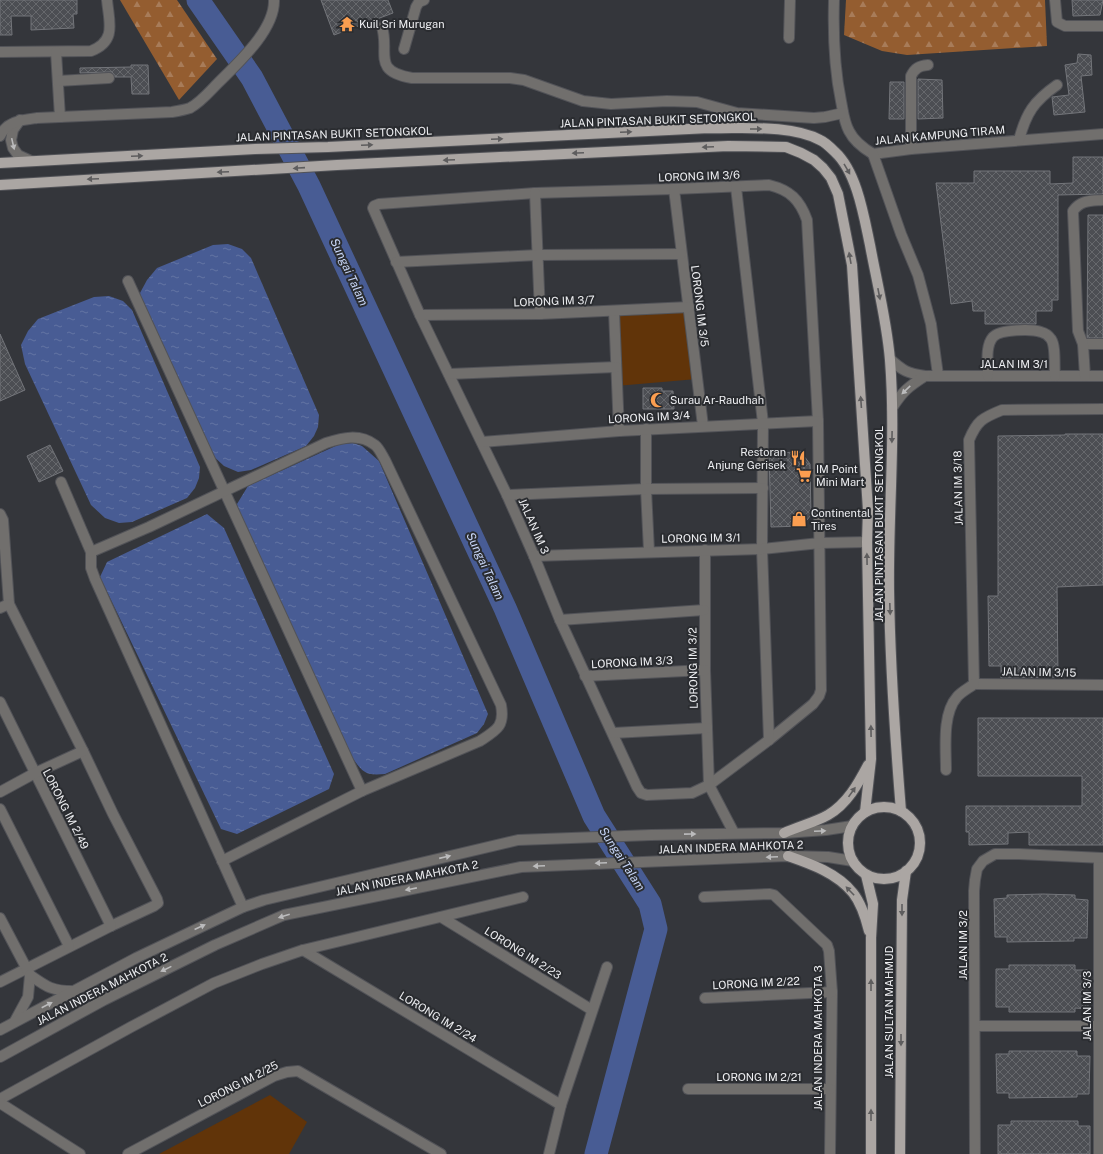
<svg xmlns="http://www.w3.org/2000/svg" width="1103" height="1154" viewBox="0 0 1103 1154" font-family="'Public Sans',sans-serif">
	<style>
		.forest { fill: url(#forest-firs) }
		.park { fill: #613409 }
		.water { fill: url(#water-ripples) }
		.lines { fill: none; stroke-linecap: round; stroke-linejoin: round }
		.river { stroke: #485c94; stroke-width: 23 }
		.building { fill: url(#building-cross-hatch); stroke: #73757a }
		.minor-casing { stroke: #525358; stroke-width: 12 }
		.major-casing { stroke: #525358; stroke-width: 12 }
		.minor { stroke: #716f6d; stroke-width: 10 }
		.major { stroke: #aba6a3; stroke-width: 10 }
		.oneway { fill: #5e5d5e }
		.oneway2 { fill: #bbbbbc }
		.labels { text-anchor: middle; stroke-width: 4; stroke-linejoin: round; paint-order: stroke }
		.poi-label { font-size: 11px; fill: #edeef1; stroke: #2a2c30; text-anchor: start }
		.street-label { font-size: 11px; fill: #edeef1; stroke: #2a2c30 }
		.water-label { font-size: 12px; font-style: italic; fill: #c7d5f6; stroke: #2a2c30 }
	</style>
	<defs>
		<pattern id="forest-firs" width="22" height="20" patternUnits="userSpaceOnUse"><rect width="22" height="20" fill="#945d30"/><path d="M5 1l3.5 6h-7zM16 11l3.5 6h-7z" fill="#a87c59"/></pattern>
		<pattern id="water-ripples" width="26" height="14" patternUnits="userSpaceOnUse"><rect width="26" height="14" fill="#485c94"/><path d="M2 4q2-2 4 0t4 0M15 11q2-2 4 0t4 0" fill="none" stroke="#6374a3"/></pattern>
		<pattern id="building-cross-hatch" width="8" height="8" patternUnits="userSpaceOnUse"><rect width="8" height="8" fill="#4c4e53"/><path d="M0 0l8 8M0 8l8-8" fill="none" stroke="#66686c"/></pattern>
	</defs>
	<rect width="100%" height="100%" fill="#34363b"/>
	<g class="forest">
		<path d="M120,0H177L217,59L179,100Z"/>
		<path d="M846,0H1045L1047,46L907,55L882,51L844,35Z"/>
	</g>
	<g class="park">
		<path d="M689,307L697,379L616,386L614,311Z"/>
		<path d="M270,1095L307,1122L289,1154H159Z"/>
	</g>
	<g class="water">
		<path d="M228,244L242,249L251,258L319,415L318,427L314,436L306,446L251,470L238,472L224,466L210,453L144,313L140,293L147,280L157,268L213,245Z"/>
		<path d="M109,296L123,301L132,310L200,467L199,478L195,488L187,498L132,522L119,523L105,518L91,505L25,364L21,345L28,331L38,319L94,297Z"/>
		<path d="M353,443L362,446L379,461L488,714L484,724L477,733L385,774C364,776 363,772 351,756L239,517L237,504L248,486L340,444Z"/>
		<path d="M207,514L224,528L334,774L329,789L237,834L221,829L100,577L107,562Z"/>
	</g>
	<g class="lines">
		<path class="river" d="M198,0L252,78L309,186L505,608L594,816L650,904L656,929L596,1154"/>
	</g>
	<g class="building">
		<path d="M0,0H77V14H73L74,28L31,30V16H11L12,35H0Z"/>
		<path d="M321,0H388L393,13L334,35Z"/>
		<path d="M1072,0H1103L1100,15L1073,16Z"/>
		<path d="M1078,54L1091,55L1092,75L1081,76L1085,112L1054,115L1052,97L1069,95L1065,65L1077,63Z"/>
		<path d="M131,65H148L149,94H132L131,77H115L112,72H109L80,73V68L131,67Z"/>
		<path d="M918,79L942,80L943,118L918,119Z"/>
		<path d="M890,82H904V119H889Z"/>
		<path d="M1073,157H1103V194L1058,195V300H1052V311H1036V324H985V311H973L972,301L951,304L936,183H974V171H1050V184L1073,183Z"/>
		<path d="M1088,215H1103V338H1087V336Z"/>
		<path d="M0,334L25,390L0,401Z"/>
		<path d="M643,388H662V391H673L674,409H643Z"/>
		<path d="M1065,434H1103V585L1057,587L1058,677L1001,678V666H989L988,596H998V436L1065,435Z"/>
		<path d="M50,445L63,471L39,482L27,456Z"/>
		<path d="M801,452L810,464L811,515L802,526L771,527L769,453Z"/>
		<path d="M978,718H1103V845H1029V832L1008,833V844L969,845V832H966V806H1082V776H978Z"/>
		<path d="M1043,894L1075,895V899L1088,900L1087,938H1074V941L1007,942V937H995L994,899L1007,898V895Z"/>
		<path d="M1009,965H1075V970H1088V1009L1075,1008V1012H1009V1007H996V969H1009Z"/>
		<path d="M1009,1051H1077V1056H1090L1089,1094H1077V1097L1009,1098V1093H997L996,1054H1009Z"/>
		<path d="M1011,1121H1078V1126H1090V1154H998V1125H1011Z"/>
	</g>
	<g class="lines">
		<defs>
			<g id="minor">
				<path d="M834,0C833,35 834,67 841,101C843,111 844,122 849,131C854,141 863,148 873,154L911,149L1103,134"/>
				<path d="M1055,0L1057,22L1065,26H1103"/>
				<path d="M382,27C390,53 371,71 412,78H510L524,80L583,101L611,104L667,101L697,102L737,113L814,118L825,117L843,113"/>
				<path d="M789,38L790,0"/>
				<path d="M404,49L416,7L419,2L424,0"/>
				<path d="M0,52L91,51C117,41 109,22 107,0"/>
				<path d="M56,52L60,117"/>
				<path d="M58,81L109,78"/>
				<path d="M20,120L13,130L11,140L13,148L18,155L31,161"/>
				<path d="M0,136C7,121 22,120 37,118L172,112C178,111 184,110 190,108C201,102 209,92 218,83C237,64 275,30 274,0"/>
				<path d="M1019,140C1026,113 1034,101 1057,85"/>
				<path d="M911,149V76C915,68 919,66 928,65"/>
				<path d="M873,154L901,234L918,275L931,324L938,375"/>
				<path d="M769,185C790,190 800,200 807,220L818,421L821,690L819,696L813,704L769,740L709,785L692,793L647,795L641,793L637,787L560,620L534,556L507,495L420,315L373,208L374,206L379,204L535,193L674,189Z"/>
				<path d="M736,187L763,423L762,549L769,740"/>
				<path d="M674,189L703,426"/>
				<path d="M535,193L540,314"/>
				<path d="M396,262L538,255L681,254"/>
				<path d="M128,281L362,791"/>
				<path d="M614,311L619,431"/>
				<path d="M420,315L540,314L689,307"/>
				<path d="M1083,344H1103"/>
				<path d="M890,359C903,371 907,373 925,376H1103"/>
				<path d="M449,374L616,367"/>
				<path d="M988,376C988,364 985,346 993,337C1000,329 1032,329 1041,332C1045,333 1049,336 1051,339C1056,346 1054,366 1055,376"/>
				<path d="M1085,376L1083,344L1078,331L1073,211C1081,200 1090,201 1103,200"/>
				<path d="M892,408C903,391 908,387 925,376"/>
				<path d="M646,429V489L649,551"/>
				<path d="M482,442L619,431L818,421"/>
				<path d="M61,482L91,552V568L95,579L243,907"/>
				<path d="M507,495L646,489L763,488"/>
				<path d="M0,514L3,520L9,604L83,751L113,814L157,899L158,903L154,906L111,926L0,982"/>
				<path d="M705,550V670L709,785L734,833"/>
				<path d="M91,552L149,527L326,443C342,438 359,433 375,445C379,448 382,455 385,460L501,705C505,726 497,730 480,741L362,791L222,861"/>
				<path d="M534,556L762,549L820,543L867,542"/>
				<path d="M0,608L9,604"/>
				<path d="M560,620L704,610"/>
				<path d="M585,676L705,670"/>
				<path d="M974,684L969,440C977,421 982,418 1002,410L1103,409"/>
				<path d="M974,684L1103,685"/>
				<path d="M0,702L111,926"/>
				<path d="M613,733L707,728"/>
				<path d="M946,770C946,748 942,714 957,697C961,692 969,688 974,684"/>
				<path d="M0,792L35,773L83,751"/>
				<path d="M0,809L69,946"/>
				<path d="M1099,858V1154"/>
				<path d="M704,897L770,894L774,895L827,945L829,951L832,992L830,1154"/>
				<path d="M441,917L592,1010"/>
				<path d="M0,918L30,975L28,997L15,1021"/>
				<path d="M303,950L561,1105"/>
				<path d="M30,975C47,987 52,991 73,991"/>
				<path d="M705,998L832,992"/>
				<path d="M975,1026H1099"/>
				<path d="M0,1030L136,958L243,907L264,900L518,840L651,835L784,833L826,830L852,826"/>
				<path d="M0,1057L104,1000L215,945L284,915L521,867L788,856L828,857L853,861"/>
				<path d="M688,1089H830"/>
				<path d="M0,1099L131,1027L214,983L262,964L303,950L523,897"/>
				<path d="M0,1103L80,1154"/>
				<path d="M128,1154L274,1076L287,1072L298,1071L441,1154"/>
				<path d="M549,1154L561,1105L607,967"/>
				<path d="M975,1154L974,891L975,880L977,869L983,861L995,854H1019L1103,858"/>
			</g>
			<g id="major">
				<path d="M0,163L255,149L328,147L709,128C741,129 790,124 820,140C825,142 831,148 835,152C857,172 864,217 870,245C877,283 887,322 890,360C896,437 888,513 889,590C890,663 895,737 901,811"/>
				<path d="M0,185L337,165L728,146L786,147L801,153L814,160L823,168L831,178L838,194L852,265L868,510L867,542L871,759L865,812"/>
				<circle cx="884" cy="843" r="36"/>
				<path d="M784,833C797,827 816,822 828,815C847,804 858,784 868,765"/>
				<path d="M788,856C811,864 837,873 853,893C861,903 866,919 869,931"/>
				<path d="M866,875L873,904L871,938V1154"/>
				<path d="M900,1154L902,900L906,871"/>
			</g>
		</defs>
		<use href="#minor" class="minor-casing"/>
		<use href="#major" class="major-casing"/>
		<use href="#minor" class="minor"/>
		<use href="#major" class="major"/>
	</g>
	<defs><path id="oneway-solid" d="M-6-.8H1V-3.2L6.5 0L1 3.2V.8H-6Z"/></defs>
	<g class="oneway">
		<use href="#oneway-solid" transform="translate(756 129)"/>
		<use href="#oneway-solid" transform="translate(626 132) rotate(-3)"/>
		<use href="#oneway-solid" transform="translate(497 139) rotate(-3)"/>
		<use href="#oneway-solid" transform="translate(367 145) rotate(-3)"/>
		<use href="#oneway-solid" transform="translate(708 147) rotate(177)"/>
		<use href="#oneway-solid" transform="translate(578 153) rotate(177)"/>
		<use href="#oneway-solid" transform="translate(137 156) rotate(-3)"/>
		<use href="#oneway-solid" transform="translate(449 160) rotate(177)"/>
		<use href="#oneway-solid" transform="translate(299 168) rotate(176)"/>
		<use href="#oneway-solid" transform="translate(847 169) rotate(60)"/>
		<use href="#oneway-solid" transform="translate(223 172) rotate(177)"/>
		<use href="#oneway-solid" transform="translate(93 179) rotate(177)"/>
		<use href="#oneway-solid" transform="translate(850 258) rotate(-100)"/>
		<use href="#oneway-solid" transform="translate(879 294) rotate(79)"/>
		<use href="#oneway-solid" transform="translate(861 402) rotate(-94)"/>
		<use href="#oneway-solid" transform="translate(892 437) rotate(91)"/>
		<use href="#oneway-solid" transform="translate(867 559) rotate(-91)"/>
		<use href="#oneway-solid" transform="translate(890 609) rotate(88)"/>
		<use href="#oneway-solid" transform="translate(871 731) rotate(-91)"/>
		<use href="#oneway-solid" transform="translate(852 792) rotate(-55)"/>
		<use href="#oneway-solid" transform="translate(850 891) rotate(-134)"/>
		<use href="#oneway-solid" transform="translate(902 910) rotate(90)"/>
		<use href="#oneway-solid" transform="translate(871 985) rotate(-90)"/>
		<use href="#oneway-solid" transform="translate(901 1040) rotate(90)"/>
		<use href="#oneway-solid" transform="translate(871 1115) rotate(-90)"/>
	</g>
	<g class="oneway2">
		<use href="#oneway-solid" transform="translate(13 144) rotate(77)"/>
		<use href="#oneway-solid" transform="translate(906 390) rotate(136)"/>
		<use href="#oneway-solid" transform="translate(820 831) rotate(-3)"/>
		<use href="#oneway-solid" transform="translate(690 834) rotate(-1)"/>
		<use href="#oneway-solid" transform="translate(445 857) rotate(-13)"/>
		<use href="#oneway-solid" transform="translate(772 857) rotate(178)"/>
		<use href="#oneway-solid" transform="translate(601 863) rotate(178)"/>
		<use href="#oneway-solid" transform="translate(539 866) rotate(177)"/>
		<use href="#oneway-solid" transform="translate(411 889) rotate(169)"/>
		<use href="#oneway-solid" transform="translate(284 916) rotate(163)"/>
		<use href="#oneway-solid" transform="translate(200 927) rotate(-25)"/>
		<use href="#oneway-solid" transform="translate(166 969) rotate(154)"/>
		<use href="#oneway-solid" transform="translate(47 1005) rotate(-27)"/>
	</g>
	<defs>
		<symbol id="temple-bare" viewBox="-9 -9 18 18"><path d="M0-6L5-2H3V0L6.5 2.5H4V6H1.5V3h-3V6H-4V2.5H-6.5L-3 0V-2H-5Z" fill="#fb9e50" stroke="#2a2c30" stroke-width="2.5" paint-order="stroke"/></symbol>
		<symbol id="mosque-bare" viewBox="-9 -9 18 18"><path d="M3.5-4.9A6 6 0 1 0 3.5 4.9A5 5 0 1 1 3.5-4.9Z" fill="#fb9e50" stroke="#2a2c30" stroke-width="2.5" paint-order="stroke"/></symbol>
		<symbol id="restaurant-bare" viewBox="-9 -9 18 18"><path d="M-5-6h1v4h1v-4h1v4h1v-4h1v5L-1.5 .5V6h-2V.5L-5-1ZM5-6V6H3V1.5H1.5Q1.5-4 5-6Z" fill="#fb9e50" stroke="#2a2c30" stroke-width="2.5" paint-order="stroke"/></symbol>
		<symbol id="supermarket-bare" viewBox="-9 -9 18 18"><path d="M-6-5.5h2.5l.6 2H6L4.5 2H-2.5L-4.4-4H-6ZM-1.5 3.2a1.3 1.3 0 1 0 .1 0ZM3 3.2a1.3 1.3 0 1 0 .1 0Z" fill="#fb9e50" stroke="#2a2c30" stroke-width="2.5" paint-order="stroke"/></symbol>
		<symbol id="shop-bare" viewBox="-9 -9 18 18"><path d="M-5-2.5h2.3a2.7 3.5 0 0 1 5.4 0H5L5.5 6h-11ZM-1.5-2.5h3a1.5 2.3 0 0 0-3 0Z" fill="#fb9e50" stroke="#2a2c30" stroke-width="2.5" paint-order="stroke"/></symbol>
	</defs>
	<g fill-rule="evenodd">
		<use href="#temple-bare" x="336" y="13" width="22" height="22"/>
		<use href="#mosque-bare" x="647" y="389" width="22" height="22"/>
		<use href="#restaurant-bare" x="787" y="447" width="22" height="22"/>
		<use href="#supermarket-bare" x="793" y="464" width="22" height="22"/>
		<use href="#shop-bare" x="788" y="508" width="22" height="22"/>
	</g>
	<g class="labels">
		<g class="poi-label">
			<text x="359" y="28">Kuil Sri Murugan</text>
			<text x="670" y="404">Surau Ar-Raudhah</text>
			<text x="786" y="456" text-anchor="end">Restoran<tspan x="786" dy="13">Anjung Gerisek</tspan></text>
			<text x="816" y="473">IM Point<tspan x="816" dy="13">Mini Mart</tspan></text>
			<text x="811" y="517">Continental<tspan x="811" dy="13">Tires</tspan></text>
		</g>
		<g class="street-label">
			<text transform="translate(658 120) rotate(-2)" y="4">JALAN PINTASAN BUKIT SETONGKOL</text>
			<text transform="translate(334 134) rotate(-2)" y="4">JALAN PINTASAN BUKIT SETONGKOL</text>
			<text transform="translate(940 135) rotate(-5)" y="4">JALAN KAMPUNG TIRAM</text>
			<text transform="translate(699 176) rotate(-2)" y="4">LORONG IM 3/6</text>
			<text transform="translate(554 301) rotate(-2)" y="4">LORONG IM 3/7</text>
			<text transform="translate(700 306) rotate(83)" y="4">LORONG IM 3/5</text>
			<text x="1014" y="368">JALAN IM 3/1</text>
			<text transform="translate(649 417) rotate(-3)" y="4">LORONG IM 3/4</text>
			<text transform="translate(958 488) rotate(-91)" y="4">JALAN IM 3/18</text>
			<text transform="translate(879 524) rotate(-90)" y="4">JALAN PINTASAN BUKIT SETONGKOL</text>
			<text transform="translate(534 526) rotate(66)" y="4">JALAN IM 3</text>
			<text transform="translate(701 538) rotate(-1)" y="4">LORONG IM 3/1</text>
			<text transform="translate(632 662) rotate(-3)" y="4">LORONG IM 3/3</text>
			<text transform="translate(693 668) rotate(-91)" y="4">LORONG IM 3/2</text>
			<text transform="translate(1039 672) rotate(1)" y="4">JALAN IM 3/15</text>
			<text transform="translate(66 809) rotate(63)" y="4">LORONG IM 2/49</text>
			<text transform="translate(731 847) rotate(-2)" y="4">JALAN INDERA MAHKOTA 2</text>
			<text transform="translate(407 878) rotate(-11)" y="4">JALAN INDERA MAHKOTA 2</text>
			<text transform="translate(963 945) rotate(-90)" y="4">JALAN IM 3/2</text>
			<text transform="translate(523 953) rotate(32)" y="4">LORONG IM 2/23</text>
			<text transform="translate(756 983) rotate(-3)" y="4">LORONG IM 2/22</text>
			<text transform="translate(102 989) rotate(-27)" y="4">JALAN INDERA MAHKOTA 2</text>
			<text transform="translate(1087 1006) rotate(-90)" y="4">JALAN IM 3/3</text>
			<text transform="translate(889 1012) rotate(-90)" y="4">JALAN SULTAN MAHMUD</text>
			<text transform="translate(438 1017) rotate(31)" y="4">LORONG IM 2/24</text>
			<text transform="translate(818 1038) rotate(-90)" y="4">JALAN INDERA MAHKOTA 3</text>
			<text x="759" y="1081">LORONG IM 2/21</text>
			<text transform="translate(238 1084) rotate(-27)" y="4">LORONG IM 2/25</text>
		</g>
		<g class="water-label">
			<text transform="translate(349 272) rotate(65)" y="4">Sungai Talam</text>
			<text transform="translate(485 566) rotate(65)" y="4">Sungai Talam</text>
			<text transform="translate(622 859) rotate(57)" y="4">Sungai Talam</text>
		</g>
	</g>
</svg>
